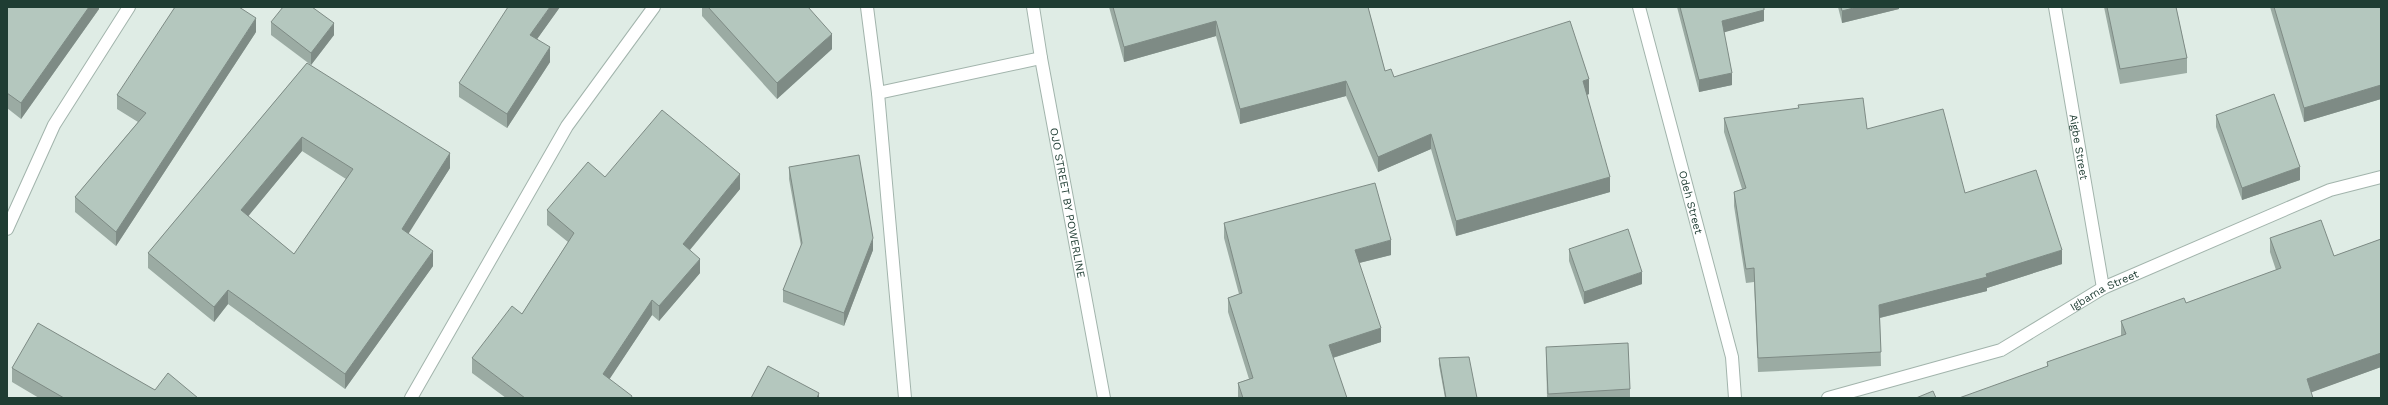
<svg xmlns="http://www.w3.org/2000/svg" width="2388" height="405" viewBox="0 0 2388 405" font-family="'Work Sans',sans-serif">
	<style>
		.lines { fill: none; stroke-linecap: round; stroke-linejoin: round }
		.minor-casing { stroke: #a2b4ac; stroke-width: 14 }
		.minor { stroke: #fff; stroke-width: 12 }
		.wall { fill: #9baba3; fill-rule: evenodd }
		.shaded-wall { fill: #7e8b85 }
		.building { fill: #b4c7be; stroke: #7e8b85; fill-rule: evenodd }
		.labels { text-anchor: middle; stroke-width: 4; stroke-linejoin: round; paint-order: stroke }
		.street-label { font-size: 11px; fill: #1f3d33; stroke: #f0f8f3 }
	</style>
	<rect width="100%" height="100%" fill="#dfece5"/>
	<g class="lines">
		<defs>
			<g id="minor">
				<path d="M867,7L878,93L905,398"/>
				<path id="s1" d="M1033,7L1041,58L1104,398"/>
				<path id="s2" d="M1639,7L1732,357L1735,398"/>
				<path id="s3" d="M2055,7L2103,288"/>
				<path d="M878,93L1041,58"/>
				<path d="M7,229L54,125L129,7"/>
				<path d="M411,398L567,126L654,7"/>
				<path id="s4" d="M1828,398L2001,350L2103,288L2330,190L2381,177"/>
			</g>
		</defs>
		<use href="#minor" class="minor-casing"/>
		<use href="#minor" class="minor"/>
	</g>
	<g class="wall">
		<path d="M7,7H99V9L21,119L7,108Z"/>
		<path d="M560,7L537,39L550,62L507,128L459,97V83Z"/>
		<path d="M702,7H808L832,49L777,99L702,16Z"/>
		<path d="M1109,7H1368L1385,71L1394,77L1589,94L1587,95L1610,192L1456,236L1431,149L1378,172L1346,96L1240,124L1216,36L1124,62Z"/>
		<path d="M1677,7H1764V21L1724,32L1732,85L1699,92Z"/>
		<path d="M1838,7H1899V9L1842,23Z"/>
		<path d="M2104,7H2176L2187,58V73L2120,84Z"/>
		<path d="M2270,7H2381V99L2304,122Z"/>
		<path d="M271,22L334,35L311,65L271,35Z"/>
		<path d="M256,32L116,246L75,212V197L138,122L117,109V95Z"/>
		<path d="M307,63L450,168L408,233L433,266L345,389L228,304L214,322L148,268V253ZM302,151L346,179L294,254L248,216Z"/>
		<path d="M2216,115L2300,180L2242,200L2216,127Z"/>
		<path d="M1724,118L1867,129L1965,193L2062,264L1987,288V291L1880,318L1881,366L1758,372L1754,282L1746,283L1734,206V192L1742,189L1724,132Z"/>
		<path d="M789,167L873,250L844,326L783,302V290L801,246L789,179Z"/>
		<path d="M605,177L740,189L690,250L700,273L659,321L652,315L609,379L632,398H506L472,373V358L522,314L568,242L547,225V210Z"/>
		<path d="M1224,223L1391,255L1359,263L1381,342L1333,358L1347,398H1238V383L1249,379L1228,312V298L1239,294L1224,238Z"/>
		<path d="M2270,238L2334,256L2381,239V367L2311,392L2047,367V362L2121,336V321L2186,303L2276,270L2270,252Z"/>
		<path d="M1569,249L1642,284L1584,304L1569,261Z"/>
		<path d="M1546,347L1630,389V398H1547Z"/>
		<path d="M1439,358L1477,398H1445L1439,365Z"/>
		<path d="M12,368L155,390L198,398H39L12,382Z"/>
	</g>
	<g class="shaded-wall">
		<path d="M89,7H99V9L21,119V103Z"/>
		<path d="M550,7H560L530,49V35Z"/>
		<path d="M1857,7H1899V9L1842,23V11Z"/>
		<path d="M1764,10V21L1722,33V21Z"/>
		<path d="M256,18V32L116,246V232Z"/>
		<path d="M1216,21V36L1124,62V47Z"/>
		<path d="M334,23V35L311,65V53Z"/>
		<path d="M832,34V49L777,99V83Z"/>
		<path d="M550,47V62L507,128V114Z"/>
		<path d="M1732,73V85L1699,92V80Z"/>
		<path d="M1589,79V94L1583,96V81Z"/>
		<path d="M1346,81V96L1240,124V109Z"/>
		<path d="M2381,85V99L2304,122V108Z"/>
		<path d="M1431,134V149L1378,172V157Z"/>
		<path d="M302,137V151L241,225V210Z"/>
		<path d="M450,153V168L402,244V229Z"/>
		<path d="M2300,167V180L2242,200V188Z"/>
		<path d="M740,174V189L683,258V244Z"/>
		<path d="M1610,177V192L1456,236V221Z"/>
		<path d="M873,238V250L844,326V313Z"/>
		<path d="M1391,240V255L1355,264V250Z"/>
		<path d="M2062,250V264L1987,288V291L1879,318V305L1986,274Z"/>
		<path d="M433,251V266L345,389V374Z"/>
		<path d="M700,259V273L659,321V306Z"/>
		<path d="M1642,272V284L1584,304V292Z"/>
		<path d="M228,290V304L214,322V307Z"/>
		<path d="M652,300V315L603,389V374Z"/>
		<path d="M1381,328V342L1329,359V345Z"/>
		<path d="M2381,353V367L2307,394V379Z"/>
		<path d="M819,393V398H817Z"/>
	</g>
	<g class="building">
		<path d="M7,7H89L21,103L7,93Z"/>
		<path d="M175,7H239L256,18L116,232L75,197L146,113L117,95Z"/>
		<path d="M283,7H312L334,23L311,53L271,22Z"/>
		<path d="M508,7H550L530,35L550,47L507,114L459,83Z"/>
		<path d="M708,7H808L832,34L777,83Z"/>
		<path d="M1113,7H1368L1385,71L1391,69L1394,77L1570,21L1589,79L1583,81L1610,177L1456,221L1431,134L1378,157L1346,81L1240,109L1216,21L1124,47Z"/>
		<path d="M1680,7H1764V10L1722,21L1732,73L1699,80Z"/>
		<path d="M1841,7H1857L1842,11Z"/>
		<path d="M2107,7H2176L2187,58L2120,69Z"/>
		<path d="M2274,7H2381V85L2304,108Z"/>
		<path d="M307,63L450,153L402,229L433,251L345,374L228,290L214,307L148,253ZM302,137L353,169L294,254L241,210Z"/>
		<path d="M2274,94L2300,167L2242,188L2216,115Z"/>
		<path d="M1863,98L1867,129L1943,109L1965,193L2036,170L2062,250L1986,274L1987,277L1879,305L1881,352L1758,358L1754,268L1746,269L1734,192L1746,188L1724,118L1799,108L1798,105Z"/>
		<path d="M662,110L740,174L683,244L700,259L659,306L652,300L603,374L632,396L631,398H525L472,358L512,306L522,314L574,233L547,210L588,162L605,177Z"/>
		<path d="M859,155L873,238L844,313L783,290L802,243L789,167Z"/>
		<path d="M1375,183L1391,240L1355,250L1381,328L1329,345L1347,398H1243L1238,383L1253,378L1228,298L1242,293L1224,223Z"/>
		<path d="M2321,220L2334,256L2381,239V353L2307,379L2313,398H1959L2048,366L2047,362L2126,334L2121,321L2184,298L2186,303L2281,268L2270,238Z"/>
		<path d="M1628,229L1642,272L1584,292L1569,249Z"/>
		<path d="M38,323L155,390L168,373L198,398H64L12,368Z"/>
		<path d="M1628,343L1630,389L1548,394L1546,347Z"/>
		<path d="M1469,357L1477,398H1446L1439,358Z"/>
		<path d="M768,366L819,393L817,398H751Z"/>
		<path d="M1933,391L1936,398H1916Z"/>
	</g>
	<g class="labels">
		<g class="street-label">
			<text dy="4" stroke="none"><textPath href="#s3" startOffset="142">Aigbe Street</textPath></text>
			<text dy="4" stroke="none"><textPath href="#s2" startOffset="202">Odeh Street</textPath></text>
			<text dy="4" stroke="none"><textPath href="#s1" startOffset="199">OJO STREET BY POWERLINE</textPath></text>
			<text dy="4" stroke="none"><textPath href="#s4" startOffset="299">Igbama Street</textPath></text>
		</g>
	</g>
	<rect width="2388" height="405" fill="none" stroke="#1f3d33" stroke-width="16"/>
</svg>
